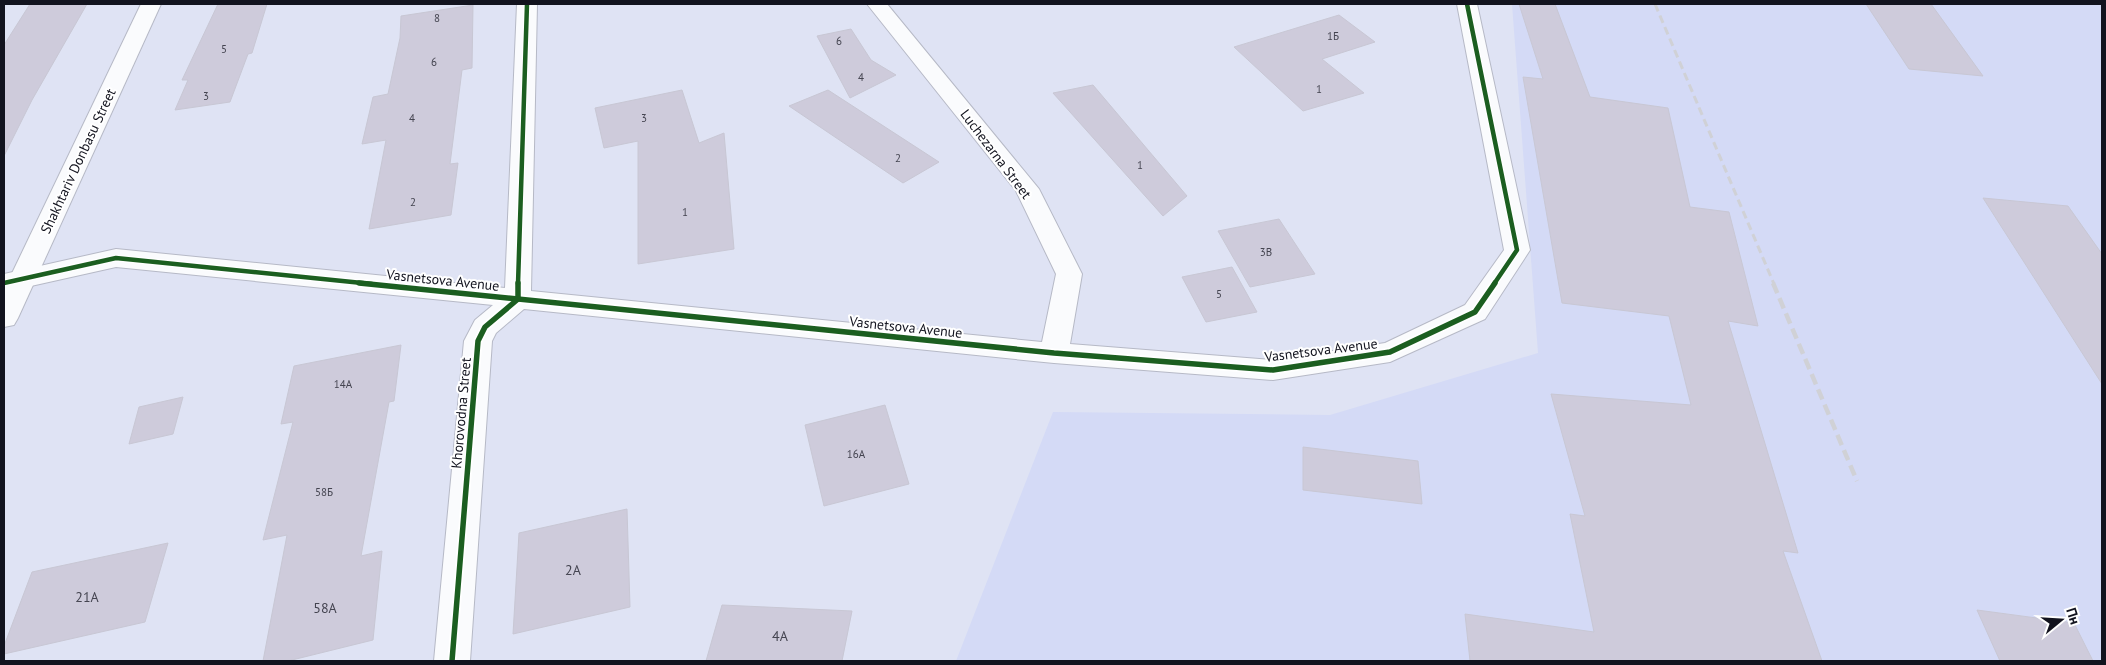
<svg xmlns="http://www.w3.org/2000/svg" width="2106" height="665" viewBox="0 0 2106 665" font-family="'PT Sans',sans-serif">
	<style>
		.built { fill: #d4daf6 }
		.building { fill: #cecbdb; stroke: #c8c7d4 }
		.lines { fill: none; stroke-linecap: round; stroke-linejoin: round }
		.street-casing { stroke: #b6b9c6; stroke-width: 2 }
		.secondary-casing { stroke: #b6b9c6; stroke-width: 2 }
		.street { fill: #fafbfd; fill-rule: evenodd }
		.secondary { fill: #fafbfd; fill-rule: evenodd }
		.rail-far1 { stroke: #d0d1d6; stroke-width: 3; stroke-dasharray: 8 4.5; stroke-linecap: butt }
		.rail { stroke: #d0d1d6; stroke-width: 4.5; stroke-dasharray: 11 5.5; stroke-linecap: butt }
		.cycleway-far1-casing { stroke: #fff; stroke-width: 7 }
		.cycleway-casing { stroke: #fff; stroke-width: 9 }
		.cycleway-far1 { stroke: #1b5e20; stroke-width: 4.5 }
		.cycleway { stroke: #1b5e20; stroke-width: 5.5 }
		.labels { text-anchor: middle; stroke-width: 4; stroke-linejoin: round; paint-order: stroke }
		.number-label { font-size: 11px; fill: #444450 }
		.street-label { font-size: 14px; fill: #12131e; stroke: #fff }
		.near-number-label { font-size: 14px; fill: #444450 }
	</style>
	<rect width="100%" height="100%" fill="#dfe3f4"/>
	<path class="built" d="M1512,4H2102V661H956L1053,412L1330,415L1538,353Z"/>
	<g class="building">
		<path d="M30,4H87L32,100L4,156V45Z"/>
		<path d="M218,4H267L252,53L248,54L230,102L175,110L188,80H182Z"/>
		<path d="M1519,4H1555L1590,97L1668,108L1690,207L1729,212L1758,326L1728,321L1798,553L1783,551L1822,661H1470L1465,614L1594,632L1570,514L1585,516L1551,394L1691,405L1669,316L1562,303L1523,77L1543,79Z"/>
		<path d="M1866,4H1931L1983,76L1909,69Z"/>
		<path d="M473,5L472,68L462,70L450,164L458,163L451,215L369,229L386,140L362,144L373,97L388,94L400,38L401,16Z"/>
		<path d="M1339,15L1375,42L1322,59L1364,93L1303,111L1234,47Z"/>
		<path d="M851,29L871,60L896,75L850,98L817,36Z"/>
		<path d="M1093,85L1187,196L1163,216L1053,93Z"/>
		<path d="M682,90L699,143L724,133L734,249L638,264V141L604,148L595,108Z"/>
		<path d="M828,90L939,162L903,183L789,106Z"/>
		<path d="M1983,198L2068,206L2102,254V384Z"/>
		<path d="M1279,219L1315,274L1250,287L1218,231Z"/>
		<path d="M1232,267L1257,312L1206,322L1182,277Z"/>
		<path d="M401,345L394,401L389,402L361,556L382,551L373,640L288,661H263L287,535L263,540L293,422L281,424L294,366Z"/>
		<path d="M183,397L173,434L129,444L139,407Z"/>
		<path d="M885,405L909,484L824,506L805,425Z"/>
		<path d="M1303,447L1418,461L1422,504L1303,490Z"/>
		<path d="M627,509L630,607L513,634L519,533Z"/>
		<path d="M168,543L145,622L4,654V646L32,572Z"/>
		<path d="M722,605L852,611L842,661H706Z"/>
		<path d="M1977,610L2074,623L2093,661H2000Z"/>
	</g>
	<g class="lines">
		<defs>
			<path id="street" d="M517,4H537L531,291L1042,342L1056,274L1016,191L867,4H887L1039,189L1082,274L1070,344L1273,360L1385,343L1465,305L1504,250L1457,4H1477L1530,250L1485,319L1390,362L1273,380L1054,363L524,309L496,333L492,341L470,661H434L464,341L475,320L493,305L116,267L4,292V274L116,249L505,288Z"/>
			<path id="secondary" d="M141,4H161L18,318L14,325L4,327V290Z"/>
		</defs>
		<use href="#street" class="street-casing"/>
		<use href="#secondary" class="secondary-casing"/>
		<use href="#street" class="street"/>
		<use href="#secondary" class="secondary"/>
		<path class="rail-far1" d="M1655,4L1774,284"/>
		<path class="rail" d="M1773,283L1857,481"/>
		<defs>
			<g id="cycleway-far1">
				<path d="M1467,4L1517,250L1494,284"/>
				<path d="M4,283L116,258L372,284"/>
				<path d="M518,284L527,4"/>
			</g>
			<g id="cycleway">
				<path d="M359,283L1054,353L1273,370L1390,352L1475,312L1495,283"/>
				<path d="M452,661L478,341L485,327L518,299V283"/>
			</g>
		</defs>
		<use href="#cycleway-far1" class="cycleway-far1-casing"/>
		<use href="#cycleway" class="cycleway-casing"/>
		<use href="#cycleway-far1" class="cycleway-far1"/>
		<use href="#cycleway" class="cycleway"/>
	</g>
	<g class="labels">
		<g class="number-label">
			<text x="437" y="22">8</text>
			<text x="1333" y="40">1Б</text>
			<text x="839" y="45">6</text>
			<text x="224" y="53">5</text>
			<text x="434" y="66">6</text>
			<text x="861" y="81">4</text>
			<text x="1319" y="93">1</text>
			<text x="206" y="100">3</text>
			<text x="412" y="122">4</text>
			<text x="644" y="122">3</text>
			<text x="898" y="162">2</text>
			<text x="1140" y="169">1</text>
			<text x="413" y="206">2</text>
			<text x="685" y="216">1</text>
			<text x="1266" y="256">3В</text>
			<text x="1219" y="298">5</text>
			<text x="343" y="388">14А</text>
			<text x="856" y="458">16А</text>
			<text x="324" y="496">58Б</text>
		</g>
		<g class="street-label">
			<text transform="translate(996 154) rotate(53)" y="5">Luchezarna Street</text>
			<text transform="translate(78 161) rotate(-65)" y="5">Shakhtariv Donbasu Street</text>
			<text transform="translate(443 280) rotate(6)" y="5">Vasnetsova Avenue</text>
			<text transform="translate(906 327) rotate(6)" y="5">Vasnetsova Avenue</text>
			<text transform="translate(1321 350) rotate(-7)" y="5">Vasnetsova Avenue</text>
			<text transform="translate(461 413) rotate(-85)" y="5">Khorovodna Street</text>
		</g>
		<g class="near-number-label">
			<text x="573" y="575">2А</text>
			<text x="87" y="602">21А</text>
			<text x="325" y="613">58А</text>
			<text x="780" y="641">4А</text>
		</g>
	</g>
	<rect width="2106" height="665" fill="none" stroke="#12131e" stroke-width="10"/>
	<g transform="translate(2061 620) rotate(72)" stroke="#ffffff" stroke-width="4" paint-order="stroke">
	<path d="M0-4L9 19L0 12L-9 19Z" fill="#12131e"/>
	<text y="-8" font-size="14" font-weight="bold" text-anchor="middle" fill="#12131e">Пн</text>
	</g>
</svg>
